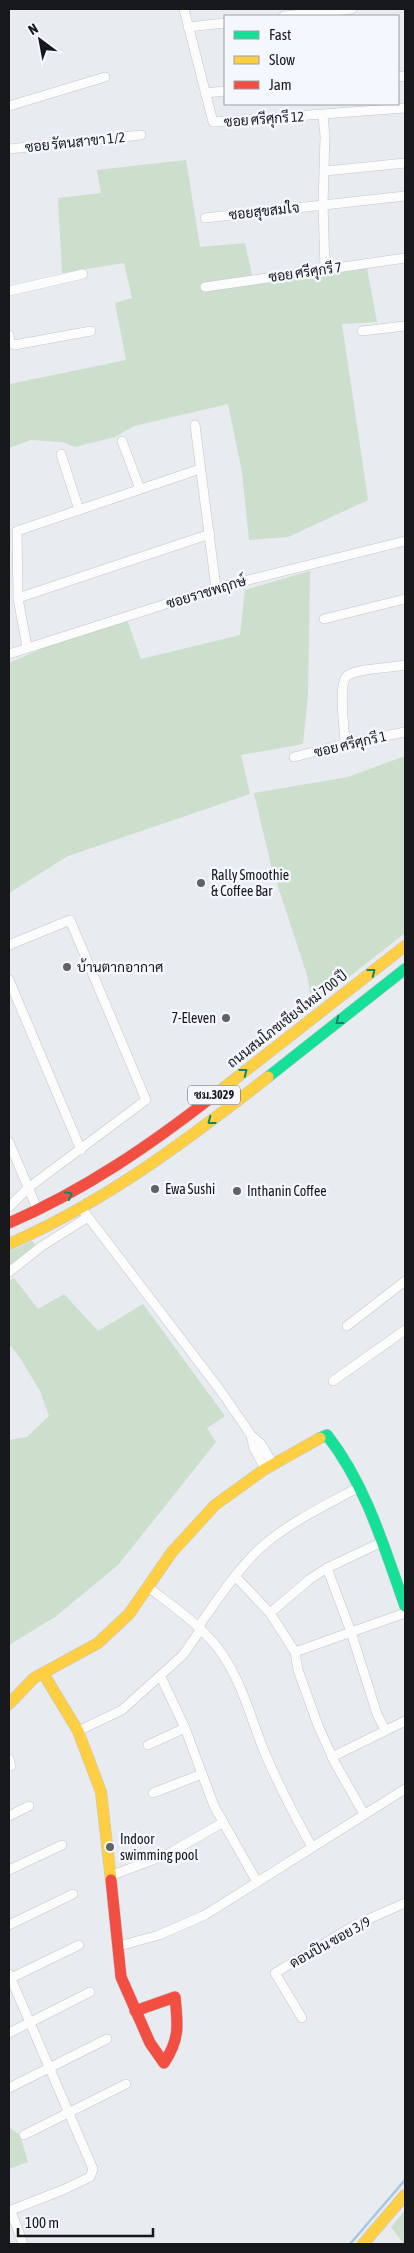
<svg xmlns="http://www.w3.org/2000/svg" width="414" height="2253" viewBox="0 0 414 2253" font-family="'Asap Condensed',Sarabun,sans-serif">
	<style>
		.green { fill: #ccdecc }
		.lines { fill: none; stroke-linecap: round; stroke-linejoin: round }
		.stream { stroke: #a7c7e1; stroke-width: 2.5 }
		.street-casing { stroke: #c4c5c9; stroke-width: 10 }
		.fast-casing { stroke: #c4c5c9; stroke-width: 12 }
		.slow-casing { stroke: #c4c5c9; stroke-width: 12 }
		.jam-casing { stroke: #c4c5c9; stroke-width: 12 }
		.street { stroke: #fcfcfd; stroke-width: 9 }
		.fast { stroke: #16e098; stroke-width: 11 }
		.slow { stroke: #ffcf43; stroke-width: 11 }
		.jam { stroke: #f24e42; stroke-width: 11 }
		.oneway { stroke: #168660 }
		.poi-dot { fill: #606266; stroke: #f4f7fd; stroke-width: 2 }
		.labels { text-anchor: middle; stroke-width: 5; stroke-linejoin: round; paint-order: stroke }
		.shield { fill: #f4f7fd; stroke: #595b60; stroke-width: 1 }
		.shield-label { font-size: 12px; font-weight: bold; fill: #17181c }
		.street-label { font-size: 14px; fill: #17181c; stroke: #f4f7fd }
		.poi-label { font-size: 14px; fill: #17181c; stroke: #f4f7fd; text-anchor: start }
	</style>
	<rect width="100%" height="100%" fill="#e8ebf0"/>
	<g class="green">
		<path d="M186,160L200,247L245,243L254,284L367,268L377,322L342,324L368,500L288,537L249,540L242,472L228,404L134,426L115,437L75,447L62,442L31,440L9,448L10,384L126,360L115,303L132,298L124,263L62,273L58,198L101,193L97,170Z"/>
		<path d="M310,571L308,695L303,744L241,755L250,794L68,856L9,893V663L48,646L127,620L141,659L240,635L245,590Z"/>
		<path d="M405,756V933L312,1006L307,975L271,865L254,793L348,777Z"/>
		<path d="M32,1241L35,1245L9,1266V1251Z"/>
		<path d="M14,1278L38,1309L64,1294L98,1331L143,1304L225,1416L207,1428L216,1442L118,1565L55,1617L9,1645V1440L27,1437L49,1416L40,1391L19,1356L9,1344V1281Z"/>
		<path d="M9,2127L20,2135L28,2162L9,2169Z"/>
		<path d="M405,2210V2244H404L391,2227Z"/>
	</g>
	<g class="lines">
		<path class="stream" d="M350,2244L405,2180"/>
		<defs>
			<g id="street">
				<path d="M184,9L213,122L405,108"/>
				<path d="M284,16L352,9"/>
				<path d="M188,27L225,23"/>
				<path d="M398,77L405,76"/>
				<path d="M205,93L225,91"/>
				<path d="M9,106L105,77"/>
				<path d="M323,116L325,136L323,204L325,269"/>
				<path d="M9,149L141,135"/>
				<path d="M326,171L405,163"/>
				<path d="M205,218L405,196"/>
				<path d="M205,287L405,258"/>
				<path d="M9,291L83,274"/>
				<path d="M362,331L405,326"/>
				<path d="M9,335L10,342L14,345L91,331"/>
				<path d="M195,425L216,588"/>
				<path d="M122,441L140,489"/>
				<path d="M61,454L79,510"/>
				<path d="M18,598L210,534"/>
				<path d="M324,619L405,599"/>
				<path d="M27,647L18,598L17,531L200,469"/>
				<path d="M9,654L216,588L405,541"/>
				<path d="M345,744C345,730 337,682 348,675C360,668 390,668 405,665"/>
				<path d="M294,757L345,744L405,732"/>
				<path d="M9,945L70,920L146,1100L28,1188L9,1207"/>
				<path d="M9,980L81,1150"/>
				<path d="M9,1142L38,1211"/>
				<path d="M82,1209L220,1390L251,1435L261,1444L273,1464"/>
				<path d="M9,1272L42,1246L88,1217"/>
				<path d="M347,1326L405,1281"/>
				<path d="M333,1381L405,1330"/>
				<path d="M251,1436L254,1448L265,1469"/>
				<path d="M327,1568L351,1632L377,1714L385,1730"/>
				<path d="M235,1576L270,1613L295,1652L298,1670L319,1728L335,1763L364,1814"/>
				<path d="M148,1587C171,1605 198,1623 217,1647C241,1678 250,1716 264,1751C278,1784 294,1815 312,1847"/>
				<path d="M270,1613L310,1579L327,1568L382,1542"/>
				<path d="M198,1627C219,1598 239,1566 266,1543C294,1520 328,1504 359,1487"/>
				<path d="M295,1652L405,1613"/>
				<path d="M161,1677L185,1728L214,1806L257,1882"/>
				<path d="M78,1731L122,1710L183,1655L201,1629"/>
				<path d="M148,1745L185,1728"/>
				<path d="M332,1757L405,1721"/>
				<path d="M9,1759L11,1766"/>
				<path d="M153,1793L202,1774"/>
				<path d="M9,1816L29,1806"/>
				<path d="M9,1870L62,1845"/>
				<path d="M110,1876L168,1854L222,1823"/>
				<path d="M9,1925L73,1894"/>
				<path d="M119,1946L159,1935L205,1915L405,1789"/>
				<path d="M9,1974L93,2169L90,2177L65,2189L9,2211"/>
				<path d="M9,1979L79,1945"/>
				<path d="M302,2018L275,1973L355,1925L405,1903"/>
				<path d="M9,2033L90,1992"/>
				<path d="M9,2088L107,2039"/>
				<path d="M24,2135L126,2084"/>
				<path d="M11,2211L23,2244"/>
			</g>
			<g id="fast">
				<path d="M268,1077L405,969"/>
				<path d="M320,1438L327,1435C366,1485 384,1547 405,1606"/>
			</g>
			<g id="slow">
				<path d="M217,1093L405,946"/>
				<path d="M9,1244C105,1202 186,1141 268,1077"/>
				<path d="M43,1673L78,1731L101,1792L111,1880"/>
				<path d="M9,1704L34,1678L98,1643L129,1614L172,1552L215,1505L265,1469L320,1438"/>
				<path d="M363,2244L405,2195"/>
			</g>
			<g id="jam">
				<path d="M9,1223C85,1190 152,1144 217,1093"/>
				<path d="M111,1880L121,1977L150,2043L164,2063C180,2039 178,2025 175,1997L135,2011"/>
			</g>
		</defs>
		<use href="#street" class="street-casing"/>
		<use href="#fast" class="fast-casing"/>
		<use href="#slow" class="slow-casing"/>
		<use href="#jam" class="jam-casing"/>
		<use href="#street" class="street"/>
		<use href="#fast" class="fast"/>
		<use href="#slow" class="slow"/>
		<use href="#jam" class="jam"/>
	</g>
	<defs><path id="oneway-chevron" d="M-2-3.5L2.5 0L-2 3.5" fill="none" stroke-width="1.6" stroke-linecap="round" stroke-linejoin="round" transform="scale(1.25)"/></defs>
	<g class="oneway">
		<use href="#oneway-chevron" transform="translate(372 972) rotate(-38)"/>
		<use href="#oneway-chevron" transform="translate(339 1021) rotate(142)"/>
		<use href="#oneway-chevron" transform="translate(244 1072) rotate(-38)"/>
		<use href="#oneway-chevron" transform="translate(211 1121) rotate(143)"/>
		<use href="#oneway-chevron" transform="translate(69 1195) rotate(-28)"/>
	</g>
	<g class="poi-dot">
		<circle cx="201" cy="883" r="5"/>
		<circle cx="67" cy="967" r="5"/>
		<circle cx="226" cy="1018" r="5"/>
		<circle cx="155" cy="1189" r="5"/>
		<circle cx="237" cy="1191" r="5"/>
		<circle cx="110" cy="1847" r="5"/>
	</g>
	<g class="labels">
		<rect class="shield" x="188" y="1085.5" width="52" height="19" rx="4"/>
		<g class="shield-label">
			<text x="214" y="1099">ชม.3029</text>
		</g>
		<g class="street-label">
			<text transform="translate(264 119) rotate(-4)" y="5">ซอย ศรีศุกรี 12</text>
			<text transform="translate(75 142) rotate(-6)" y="5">ซอย รัตนสาขา 1/2</text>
			<text transform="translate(264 211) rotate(-6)" y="5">ซอยสุขสมใจ</text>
			<text transform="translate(305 272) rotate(-8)" y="5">ซอย ศรีศุกรี 7</text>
			<text transform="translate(206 592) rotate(-17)" y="5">ซอยราชพฤกษ์</text>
			<text transform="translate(350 744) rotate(-13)" y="5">ซอย ศรีศุกรี 1</text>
			<text transform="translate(287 1019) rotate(-38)" y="5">ถนนสมโภชเชียงใหม่ 700 ปี</text>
			<text transform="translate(330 1942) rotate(-29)" y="5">ดอนปิน ซอย 3/9</text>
		</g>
		<g class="poi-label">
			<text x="211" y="880">Rally Smoothie<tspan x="211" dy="16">&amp; Coffee Bar</tspan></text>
			<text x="77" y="972">บ้านตากอากาศ</text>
			<text x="216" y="1023" text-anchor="end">7-Eleven</text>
			<text x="165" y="1194">Ewa Sushi</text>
			<text x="247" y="1196">Inthanin Coffee</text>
			<text x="120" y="1844">Indoor<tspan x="120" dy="16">swimming pool</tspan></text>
		</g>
	</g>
	<rect width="414" height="2253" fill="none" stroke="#17181c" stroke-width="20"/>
	<rect x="224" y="15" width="175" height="90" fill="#f4f7fd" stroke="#9c9ea3"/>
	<rect x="234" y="31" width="25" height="8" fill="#16e098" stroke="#9c9ea3"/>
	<text x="269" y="40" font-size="15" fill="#17181c">Fast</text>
	<rect x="234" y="56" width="25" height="8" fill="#ffcf43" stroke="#9c9ea3"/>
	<text x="269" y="65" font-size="15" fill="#17181c">Slow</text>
	<rect x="234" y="81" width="25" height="8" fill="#f24e42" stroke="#9c9ea3"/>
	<text x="269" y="90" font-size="15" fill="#17181c">Jam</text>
	<g transform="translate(40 40) rotate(328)" stroke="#f4f7fd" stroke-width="4" paint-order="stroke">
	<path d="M0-4L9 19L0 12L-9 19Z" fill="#17181c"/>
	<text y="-8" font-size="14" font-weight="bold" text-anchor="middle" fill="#17181c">N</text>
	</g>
	<path d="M18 2228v8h135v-8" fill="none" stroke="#17181c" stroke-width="2.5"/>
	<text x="25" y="2228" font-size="15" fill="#17181c" stroke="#f4f7fd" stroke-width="4" paint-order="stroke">100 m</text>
</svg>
